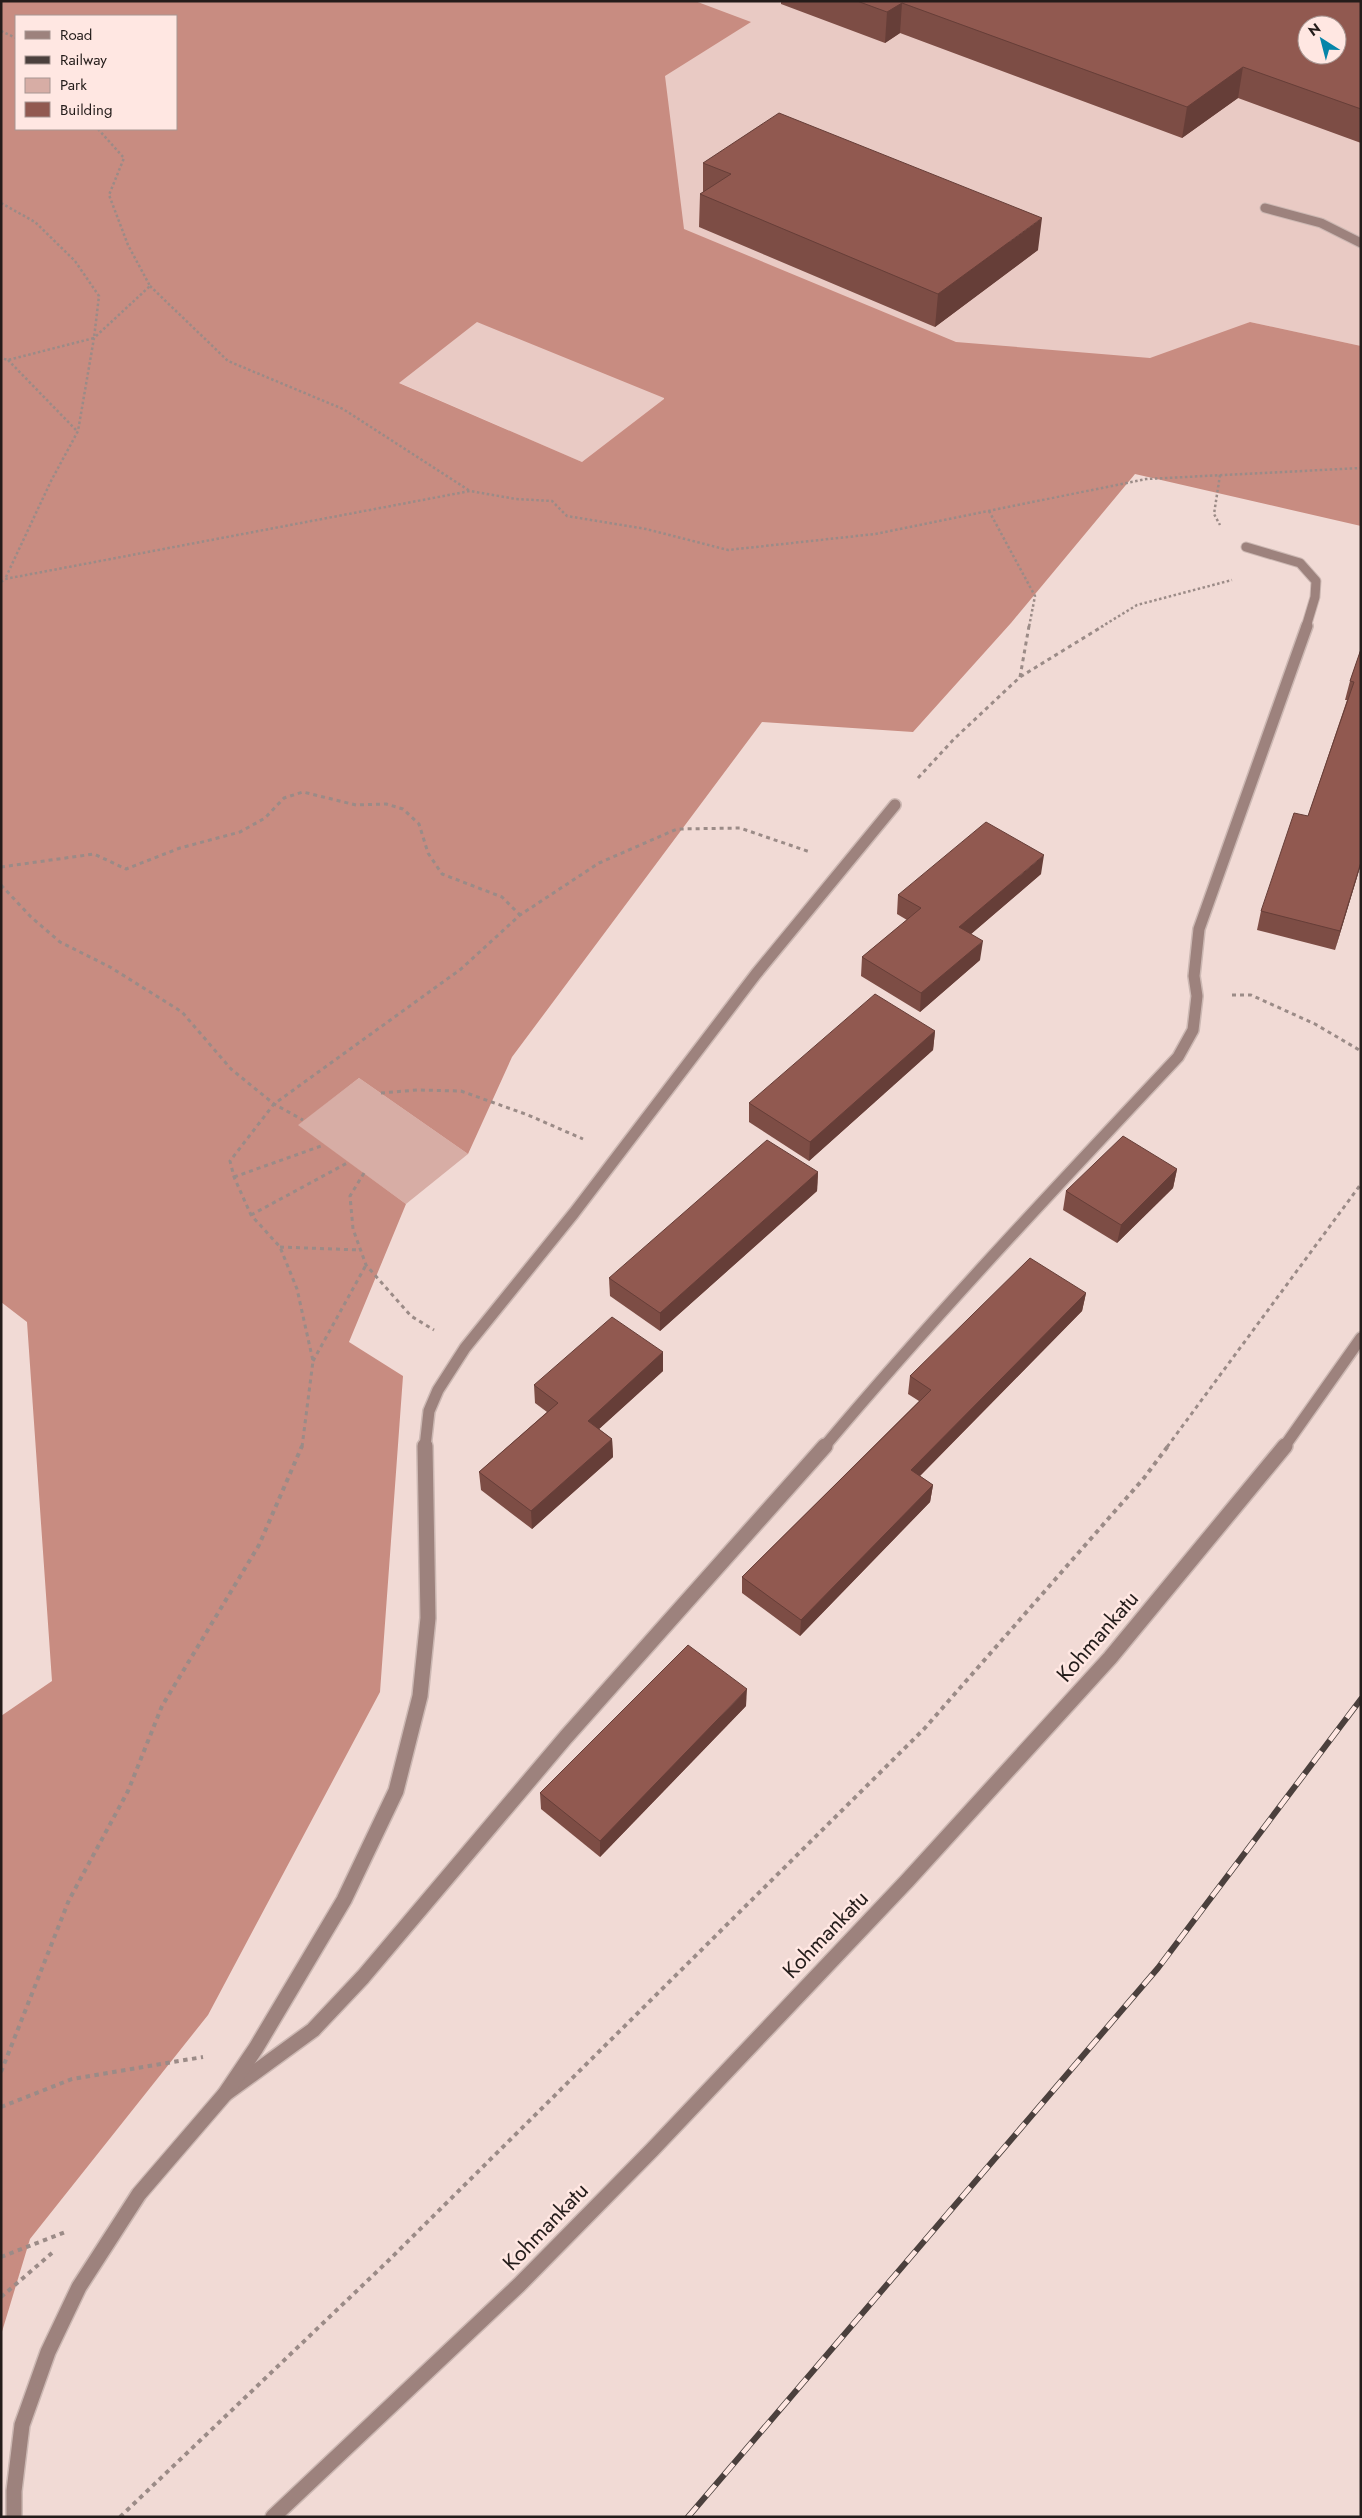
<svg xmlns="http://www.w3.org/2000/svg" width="1362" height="2518" viewBox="0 0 1362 2518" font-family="Jost,sans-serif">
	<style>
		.built { fill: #e9cac4; fill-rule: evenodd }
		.green { fill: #d7ada5 }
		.forest { fill: #c88c81; fill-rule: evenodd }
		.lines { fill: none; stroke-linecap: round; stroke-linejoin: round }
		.minor-far2-casing { stroke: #ccb8b3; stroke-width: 11 }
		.minor-far1-casing { stroke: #ccb8b3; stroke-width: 14 }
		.minor-casing { stroke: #ccb8b3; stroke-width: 18 }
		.path-far2 { stroke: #9b8b87; stroke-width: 2.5; stroke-dasharray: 2.5 2.5; stroke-linecap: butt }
		.path-far1 { stroke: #9b8b87; stroke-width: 3; stroke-dasharray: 4 4; stroke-linecap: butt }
		.path { stroke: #9b8b87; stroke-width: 4; stroke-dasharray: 4.5 4.5; stroke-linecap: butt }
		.minor-far2 { stroke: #9d827d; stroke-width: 9 }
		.minor-far1 { stroke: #9d827d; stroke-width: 11 }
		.minor { stroke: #9d827d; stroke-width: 15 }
		.rail-casing { stroke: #4b403d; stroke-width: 6 }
		.rail { stroke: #ffe7e2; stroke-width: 4.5; stroke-dasharray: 14; stroke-linecap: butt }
		.wall { fill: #7d4d45 }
		.shaded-wall { fill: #663e38 }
		.building { fill: #915950; stroke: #663e38; fill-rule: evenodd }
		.labels { text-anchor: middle; stroke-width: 5; stroke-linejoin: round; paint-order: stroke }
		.near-street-label { font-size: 22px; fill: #241c1a; stroke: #ffe7e2 }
	</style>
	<rect width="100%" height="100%" fill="#f1dad5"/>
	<path class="built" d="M33,1H1361V346L1250,322L764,541L167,282L176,129V16ZM1307,25H1337V55H1307Z"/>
	<path class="green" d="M359,1078L468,1154L406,1204L297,1125Z"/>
	<path class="forest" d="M1,1H695L751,22L665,76L684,229L956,342L1150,358L1250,322L1361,346V526L1135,474L1011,623L913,732L762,722L512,1057L468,1154L359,1078L298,1125L406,1204L349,1342L403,1376L380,1692L208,2015L30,2239L1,2335V1716L52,1681L27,1322L1,1302ZM16,16H176V129H16ZM477,322L664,398V399L582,462L399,383Z"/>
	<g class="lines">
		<defs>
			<g id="minor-far2">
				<path d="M1265,208L1321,223L1361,243"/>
				<path d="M1246,547L1300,563L1316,581L1315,597L1306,627"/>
			</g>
			<g id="minor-far1">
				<path d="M425,1447L429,1411L438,1390L465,1348L574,1213L756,974L895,805"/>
				<path d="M824,1447C937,1313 1058,1185 1178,1057L1193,1030L1197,996L1194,976L1199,929L1307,626"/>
				<path d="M1284,1447L1361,1338"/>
			</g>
			<g id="minor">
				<path d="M225,2094L313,2030L363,1977L566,1737L825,1446"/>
				<path d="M14,2517V2491L22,2425L48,2352L79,2287L139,2194L225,2094L256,2048L344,1900L396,1791L420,1696L428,1618L425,1446"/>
				<path d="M273,2517L519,2285L652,2150L907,1881L1110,1658L1285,1446"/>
			</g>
		</defs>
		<use href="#minor-far2" class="minor-far2-casing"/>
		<use href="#minor-far1" class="minor-far1-casing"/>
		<use href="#minor" class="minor-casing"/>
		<g class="path-far2">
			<path d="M1,31L16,38"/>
			<path d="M98,129L124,158L109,195L128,245L150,286L94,338L78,431L51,481L5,579L470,491L516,499L552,501L567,516L646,529L728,550L875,534L1146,479L1361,468"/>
			<path d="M1,203L35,222L75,261L99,296L94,338L8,360L1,358"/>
			<path d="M150,286L228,361L343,409L470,491"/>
			<path d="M8,360L77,431"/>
			<path d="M1220,475L1214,514L1220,525"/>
			<path d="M989,511L1035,596L1029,627"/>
			<path d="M1,582L5,579"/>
			<path d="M1101,627L1137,605L1232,580"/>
		</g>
		<g class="path-far1">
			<path d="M1020,677L1029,626"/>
			<path d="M918,778L954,739L1020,677L1103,626"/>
			<path d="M1,867L94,854L126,869L180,848L240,832L265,818L284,798L303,792L356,805L386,804L403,809L419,824L428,853L442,874L502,897L520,915"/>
			<path d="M1,885L31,917L60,942L110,967L182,1012L231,1069L274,1104L303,1120"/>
			<path d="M1232,995H1251L1315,1024L1361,1051"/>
			<path d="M381,1093L417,1090L461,1091L528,1115L583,1139"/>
			<path d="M364,1173L350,1196L353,1229L366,1265L411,1316L434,1330"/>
			<path d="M234,1177L324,1145"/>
			<path d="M251,1215L349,1162"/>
			<path d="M280,1247L360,1250"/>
			<path d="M313,1361L366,1265"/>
			<path d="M302,1447L313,1361L297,1289L280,1247L251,1215L234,1177L230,1161L274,1104L461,969L520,915L599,863L677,829L740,828L810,852"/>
			<path d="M1167,1447L1361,1184"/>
		</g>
		<g class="path">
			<path d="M1,2072L69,1900L128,1791L162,1706L259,1545L302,1446"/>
			<path d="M1,2107L72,2079L203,2057"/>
			<path d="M1,2257L68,2231"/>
			<path d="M1,2297L52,2253"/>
			<path d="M120,2517L387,2262L924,1729L1144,1478L1168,1446"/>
		</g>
		<use href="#minor-far2" class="minor-far2"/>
		<use href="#minor-far1" class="minor-far1"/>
		<use href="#minor" class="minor"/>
		<defs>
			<path id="rail" d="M688,2517L1158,1968L1361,1699"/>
		</defs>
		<use href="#rail" class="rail-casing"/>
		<use href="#rail" class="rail"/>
	</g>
	<g class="wall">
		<path d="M781,1H1361V143L1238,98L1182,138L900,33L885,43L781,4Z"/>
		<path d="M703,163L1038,250L935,327L699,227L700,194L703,192Z"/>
		<path d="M1361,649V864L1335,950L1257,930L1261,911L1308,816L1347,700H1345L1350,681Z"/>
		<path d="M1041,874L971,934L980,960L920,1012L861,976L862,957L907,920L897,914L898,895Z"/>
		<path d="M935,1031L933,1050L809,1161L749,1122V1103Z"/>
		<path d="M1177,1169L1173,1188L1117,1243L1063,1210L1066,1191Z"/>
		<path d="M818,1172L817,1191L660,1331L610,1296L609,1278Z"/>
		<path d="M1086,1293L1082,1311L920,1476L933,1485L930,1502L800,1636L742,1593V1577L919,1401L908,1394L910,1376Z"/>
		<path d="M663,1352V1371L599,1429L612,1439L613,1457L532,1529L481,1490L479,1472L547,1412L535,1403L534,1385Z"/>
		<path d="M746,1706L600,1857L541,1809L540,1793Z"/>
	</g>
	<g class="shaded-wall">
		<path d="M902,3L900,33L885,43L887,12Z"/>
		<path d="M1243,67L1238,98L1182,138L1187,107Z"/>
		<path d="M1042,218L1038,250L935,327L938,294Z"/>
		<path d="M1044,855L1041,874L957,946L959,927Z"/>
		<path d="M1361,862V864L1335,950L1340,931Z"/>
		<path d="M983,941L980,960L920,1012L921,993Z"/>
		<path d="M935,1031L933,1050L809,1161L810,1142Z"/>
		<path d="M1177,1169L1173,1188L1117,1243L1121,1225Z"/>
		<path d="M818,1172L817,1191L660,1331V1313Z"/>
		<path d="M1086,1293L1082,1311L909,1487L911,1470Z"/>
		<path d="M663,1352V1371L588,1439V1421Z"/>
		<path d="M612,1439L613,1457L532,1529L531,1511Z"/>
		<path d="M933,1485L930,1502L800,1636L801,1620Z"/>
		<path d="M747,1689L746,1706L600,1857V1841Z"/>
	</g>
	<g class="building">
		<path d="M857,1H1361V109L1243,67L1187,107L902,3L887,12ZM1307,25H1337V55H1307Z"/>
		<path d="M779,113L1042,218L938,294L700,194L731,174L703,163Z"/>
		<path d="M1361,649V862L1340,931L1261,911L1294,813L1308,816L1354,682L1350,681Z"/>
		<path d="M986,822L1044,855L959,927L983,941L921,993L862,957L921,908L898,895Z"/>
		<path d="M875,994L935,1031L810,1142L749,1103Z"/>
		<path d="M1123,1136L1177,1169L1121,1225L1066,1191Z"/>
		<path d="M767,1140L818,1172L660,1313L609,1278Z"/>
		<path d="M1030,1258L1086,1293L911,1470L933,1485L801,1620L742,1577L931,1390L910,1376Z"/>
		<path d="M612,1317L663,1352L588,1421L612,1439L531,1511L479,1472L558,1403L534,1385Z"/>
		<path d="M688,1645L747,1689L600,1841L540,1793Z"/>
	</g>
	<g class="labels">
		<g class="near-street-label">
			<text transform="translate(1097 1636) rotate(-49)" y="8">Kohmankatu</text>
			<text transform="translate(825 1934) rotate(-46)" y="8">Kohmankatu</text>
			<text transform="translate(545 2226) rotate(-46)" y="8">Kohmankatu</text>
		</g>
	</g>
	<rect width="1362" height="2518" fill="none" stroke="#241c1a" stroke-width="5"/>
	<rect x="15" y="15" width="162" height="115" fill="#ffe7e2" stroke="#a79692"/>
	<rect x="25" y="31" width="25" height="8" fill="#9d827d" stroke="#a79692"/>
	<text x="60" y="40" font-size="15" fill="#241c1a">Road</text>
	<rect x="25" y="56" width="25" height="8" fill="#4b403d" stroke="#a79692"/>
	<text x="60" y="65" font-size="15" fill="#241c1a">Railway</text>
	<rect x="25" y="78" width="25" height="15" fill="#d7ada5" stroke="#a79692"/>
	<text x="60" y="90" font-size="15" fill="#241c1a">Park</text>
	<rect x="25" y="102" width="25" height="15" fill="#915950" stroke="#a79692"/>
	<text x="60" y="115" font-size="15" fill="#241c1a">Building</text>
	<g transform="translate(1322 40) rotate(324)"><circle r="24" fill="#ffe7e2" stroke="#a79692"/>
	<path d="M0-4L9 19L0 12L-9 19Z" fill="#0685a9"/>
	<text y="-8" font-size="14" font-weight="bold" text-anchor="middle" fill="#241c1a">N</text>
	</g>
</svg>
